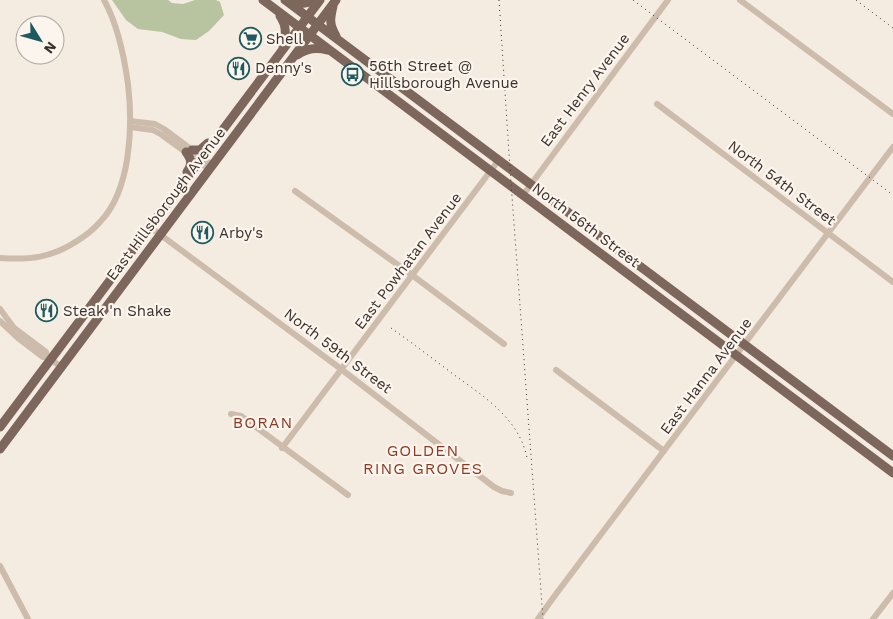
<svg xmlns="http://www.w3.org/2000/svg" width="893" height="619" viewBox="0 0 893 619" font-family="'Work Sans',sans-serif">
	<style>
		.green { fill: #b8c4a0 }
		.lines { fill: none; stroke-linecap: round; stroke-linejoin: round }
		.minor { stroke: #cdbbac; stroke-width: 6 }
		.major { stroke: #7d675c; stroke-width: 9 }
		.rail { stroke: #3b302b; stroke-width: 1; stroke-dasharray: 1 4; stroke-linecap: butt }
		.labels { text-anchor: middle; stroke-width: 4.5; stroke-linejoin: round; paint-order: stroke }
		.poi-label { font-size: 15px; fill: #3b302b; stroke: #fbf5ee; text-anchor: start }
		.street-label { font-size: 15px; fill: #3b302b; stroke: #fbf5ee }
		.neighbourhood-label { font-size: 16px; letter-spacing: 1px; fill: #8c3b22; stroke: #fbf5ee }
	</style>
	<rect width="100%" height="100%" fill="#f4ebe1"/>
	<path class="green" d="M112,0H168L172,3L183,4L195,0H216L220,2L224,15L209,31L196,40L181,39L162,32L138,29L126,20Z"/>
	<g class="lines">
		<g class="minor">
			<path d="M740,0L893,114"/>
			<path d="M657,104L893,282"/>
			<path d="M130,121L155,124L164,129L212,165"/>
			<path d="M130,127L153,130L162,135L209,169"/>
			<path d="M295,191L412,275L504,344"/>
			<path d="M523,195L668,0"/>
			<path d="M150,227L341,369L494,487L502,491L511,493"/>
			<path d="M0,258C30,260 51,258 77,241C85,236 93,230 100,222C131,190 133,126 128,84C124,55 118,25 104,0"/>
			<path d="M0,309L14,328L46,352L48,357"/>
			<path d="M0,321L18,338L43,357H48L61,367"/>
			<path d="M556,370L664,451"/>
			<path d="M231,414L241,416L348,495"/>
			<path d="M282,448L498,161"/>
			<path d="M0,566L28,619"/>
			<path d="M538,619L556,594L893,147"/>
			<path d="M873,619L893,593"/>
		</g>
		<g class="major">
			<path d="M263,0L893,473"/>
			<path d="M285,0L893,456"/>
			<path d="M288,1C297,4 306,5 314,0"/>
			<path d="M333,6C330,19 329,24 336,36"/>
			<path d="M280,16C287,26 286,35 283,46"/>
			<path d="M297,55C307,48 316,47 327,50"/>
			<path d="M192,150H200L208,143"/>
			<path d="M186,152C192,160 192,164 187,172"/>
			<path d="M0,427L320,0"/>
			<path d="M0,449L336,0"/>
		</g>
		<g class="rail">
			<path d="M499,0L510,169L543,619"/>
			<path d="M633,0L893,195"/>
			<path d="M856,0L893,28"/>
			<path d="M391,328C412,343 432,358 453,374C483,396 519,418 527,458"/>
		</g>
	</g>
	<defs>
		<symbol id="supermarket-ring" viewBox="-11 -11 22 22"><circle r="9.5" fill="#fbf5ee" stroke="#1f5a5e" stroke-width="1.5"/><path d="M-6-5.5h2.5l.6 2H6L4.5 2H-2.5L-4.4-4H-6ZM-1.5 3.2a1.3 1.3 0 1 0 .1 0ZM3 3.2a1.3 1.3 0 1 0 .1 0Z" fill="#1f5a5e"/></symbol>
		<symbol id="restaurant-ring" viewBox="-11 -11 22 22"><circle r="9.5" fill="#fbf5ee" stroke="#1f5a5e" stroke-width="1.5"/><path d="M-5-6h1v4h1v-4h1v4h1v-4h1v5L-1.5 .5V6h-2V.5L-5-1ZM5-6V6H3V1.5H1.5Q1.5-4 5-6Z" fill="#1f5a5e"/></symbol>
		<symbol id="bus-ring" viewBox="-11 -11 22 22"><circle r="9.5" fill="#fbf5ee" stroke="#1f5a5e" stroke-width="1.5"/><path d="M-5-6H5V4H4V6H2V4H-2V6H-4V4H-5ZM-3.5-4V0h7V-4ZM-3.5 1.2v1.5H-2V1.2ZM2 1.2v1.5H3.5V1.2Z" fill="#1f5a5e"/></symbol>
	</defs>
	<g fill-rule="evenodd">
		<use href="#supermarket-ring" x="238" y="26" width="25" height="25"/>
		<use href="#restaurant-ring" x="226" y="56" width="25" height="25"/>
		<use href="#bus-ring" x="340" y="62" width="25" height="25"/>
		<use href="#restaurant-ring" x="190" y="220" width="25" height="25"/>
		<use href="#restaurant-ring" x="34" y="298" width="25" height="25"/>
	</g>
	<g class="labels">
		<g class="poi-label">
			<text x="266" y="44">Shell</text>
			<text x="369" y="71">56th Street @<tspan x="369" dy="17">Hillsborough Avenue</tspan></text>
			<text x="255" y="73">Denny's</text>
			<text x="219" y="238">Arby's</text>
			<text x="63" y="316">Steak 'n Shake</text>
		</g>
		<g class="street-label">
			<text transform="translate(585 90) rotate(-53)" y="5">East Henry Avenue</text>
			<text transform="translate(782 183) rotate(37)" y="5">North 54th Street</text>
			<text transform="translate(166 204) rotate(-53)" y="5">East Hillsborough Avenue</text>
			<text transform="translate(586 225) rotate(37)" y="5">North 56th Street</text>
			<text transform="translate(408 261) rotate(-53)" y="5">East Powhatan Avenue</text>
			<text transform="translate(338 351) rotate(37)" y="5">North 59th Street</text>
			<text transform="translate(706 376) rotate(-53)" y="5">East Hanna Avenue</text>
		</g>
		<g class="neighbourhood-label">
			<text x="263" y="428">BORAN</text>
			<text x="423" y="456">GOLDEN<tspan x="423" dy="18">RING GROVES</tspan></text>
		</g>
	</g>
	<g transform="translate(40 40) rotate(127)"><circle r="24" fill="#fbf5ee" stroke="#aea6a0"/>
	<path d="M0-4L9 19L0 12L-9 19Z" fill="#1f5a5e"/>
	<text y="-8" font-size="14" font-weight="bold" text-anchor="middle" fill="#3b302b">N</text>
	</g>
</svg>
